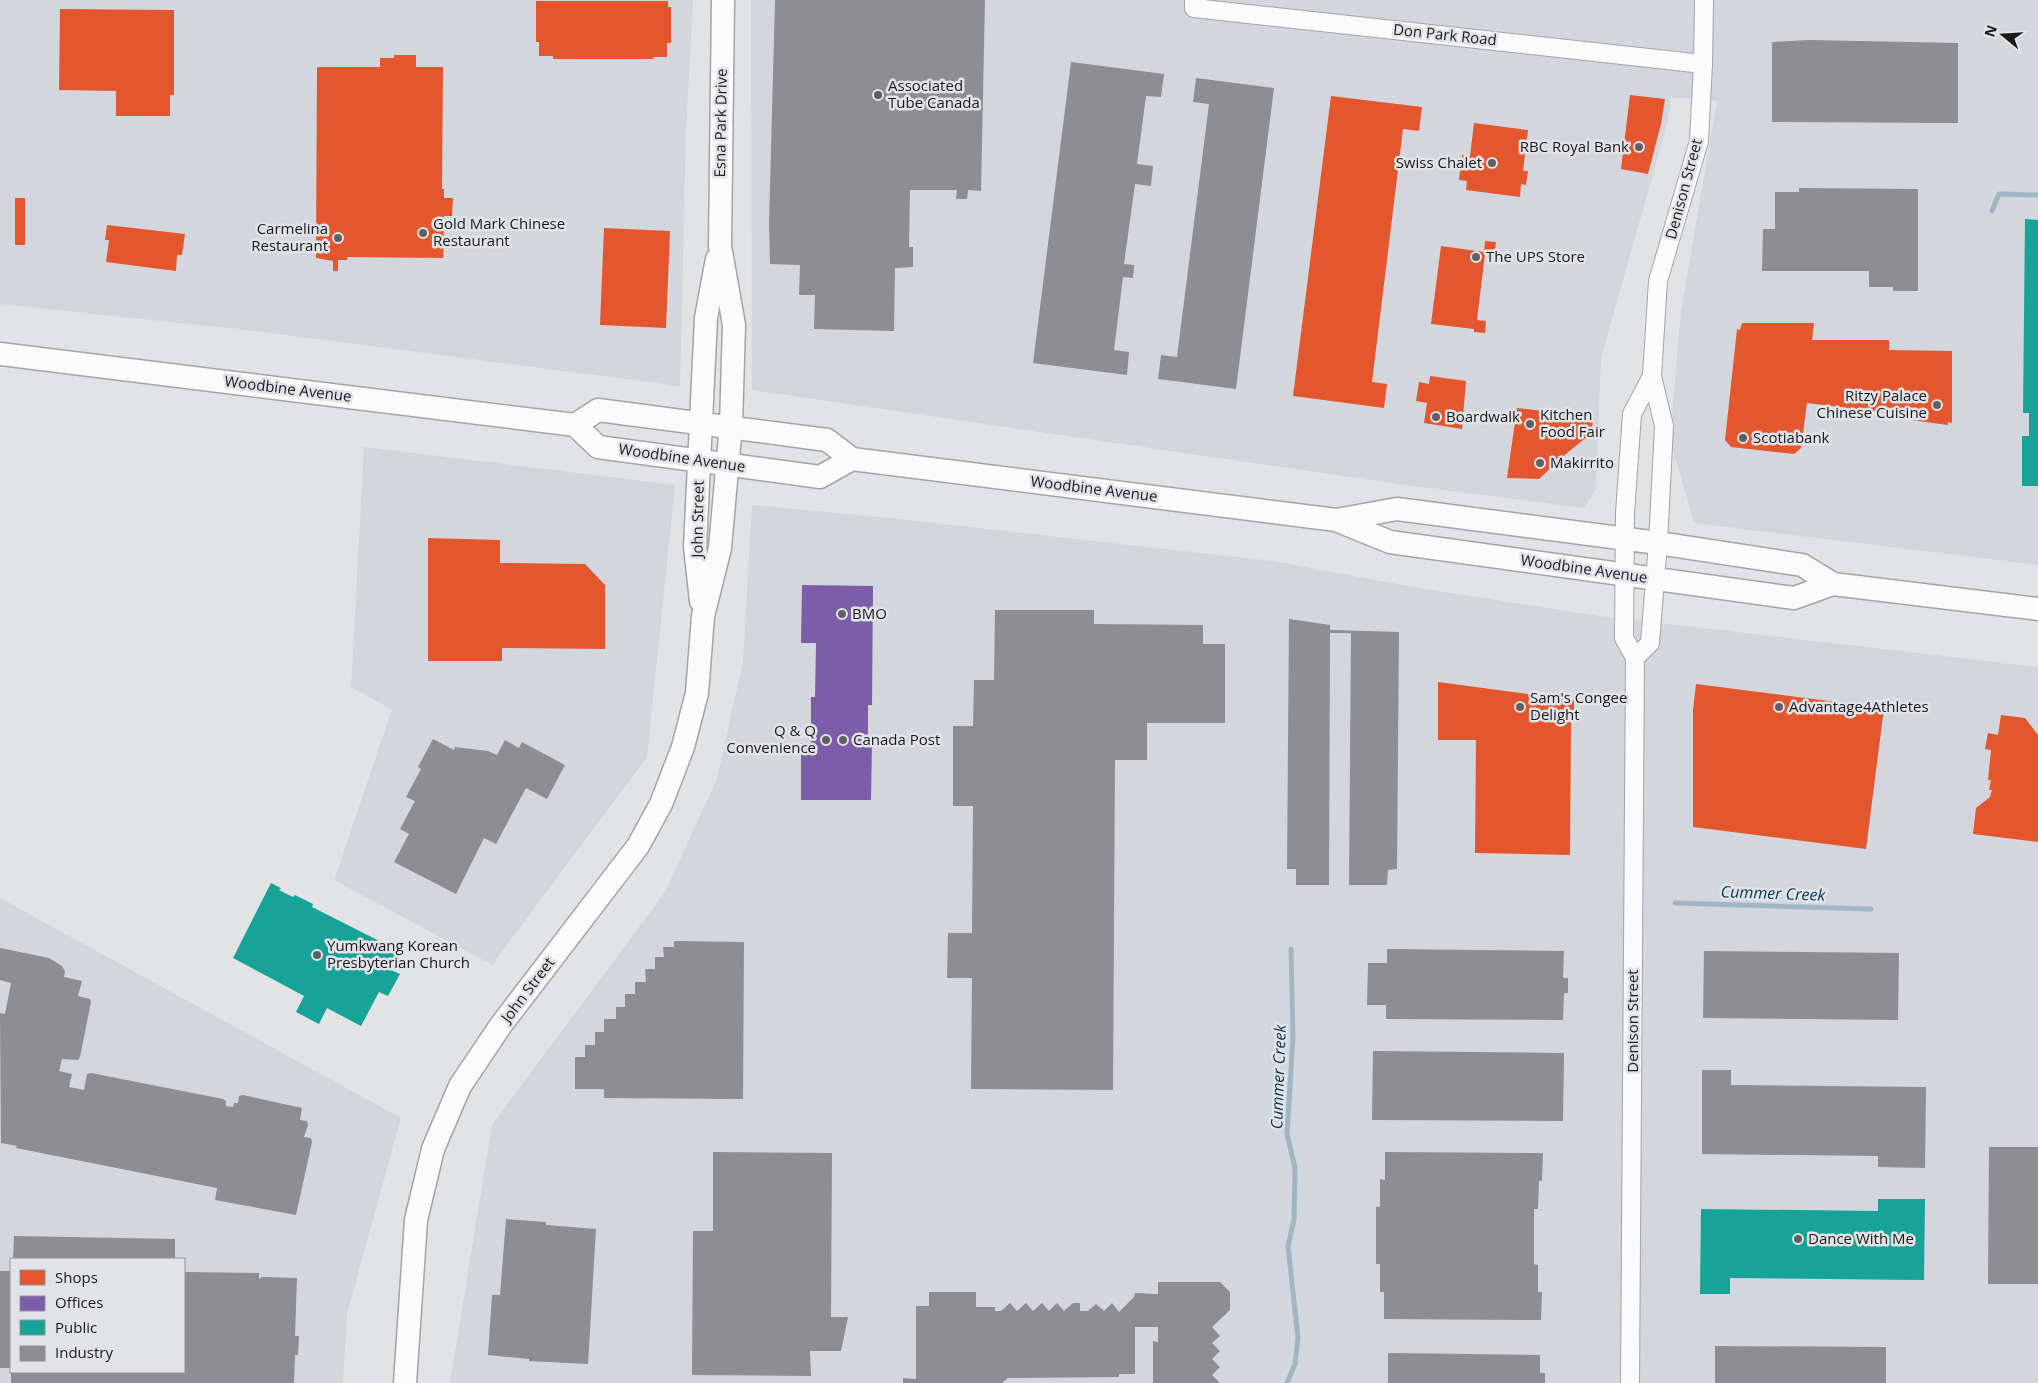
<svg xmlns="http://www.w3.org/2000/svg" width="2038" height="1383" viewBox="0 0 2038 1383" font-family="'Open Sans',sans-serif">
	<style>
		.built { fill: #d3d6dc; fill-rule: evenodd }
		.shops { fill: #e4572e }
		.offices { fill: #7b5ea7 }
		.public { fill: #17a398 }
		.industry { fill: #8d8d92 }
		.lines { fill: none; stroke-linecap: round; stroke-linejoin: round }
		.stream { stroke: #a1b6c5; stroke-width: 5 }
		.minor-casing { stroke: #a3a4a6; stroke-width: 20 }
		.major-casing { stroke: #a3a4a6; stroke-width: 25 }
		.minor { stroke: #fbfbfb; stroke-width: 18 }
		.major { stroke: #fbfbfb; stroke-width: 22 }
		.poi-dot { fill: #606062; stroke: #e1e3e6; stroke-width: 2 }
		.labels { text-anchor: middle; stroke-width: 5; stroke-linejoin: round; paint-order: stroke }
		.street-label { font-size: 15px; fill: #1a1a1b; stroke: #e1e3e6 }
		.poi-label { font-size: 15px; fill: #1a1a1b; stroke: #e1e3e6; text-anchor: start }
		.water-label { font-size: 16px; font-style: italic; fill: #003553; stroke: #e1e3e6 }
	</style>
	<rect width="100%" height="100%" fill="#e2e3e5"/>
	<g class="built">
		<path d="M0,0H693L686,131L680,386L255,331L0,304Z"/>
		<path d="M751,0H2038V565L1694,523L1670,440L1681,311L1717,101L1671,97L1668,121L1601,358L1596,488L1584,508L1405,485L752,390Z"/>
		<path d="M364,447L675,485L647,757L492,965L334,880L392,710L351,687Z"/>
		<path d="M752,505L880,517L1273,561L1419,588L1599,616L2038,667V1383H450L492,1125L665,892L717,779L743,662Z"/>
		<path d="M0,898L401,1118L347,1314L343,1383H0ZM11,1259H184V1372H11Z"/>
	</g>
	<g class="shops">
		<path d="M536,1H668V7H671V43H667V57H654L653,59H553V56H539V42H536Z"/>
		<path d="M60,9L174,10V95H170V116H116V91L59,90Z"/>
		<path d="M394,55H416V67H443L442,189H444V198H453L452,216H444L443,258L347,257V260H338V271H333V261L316,258L317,67H380V58H394Z"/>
		<path d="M1630,95L1665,99L1661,124L1648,174L1621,169Z"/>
		<path d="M1331,96L1422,107L1419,131L1403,129L1372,382L1387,384L1384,408L1293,396Z"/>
		<path d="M1474,123L1528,130L1523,171H1528L1526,185L1521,184L1520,197L1466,190L1467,181L1459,180L1462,155L1470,156Z"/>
		<rect x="15" y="198" width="10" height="47"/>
		<path d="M107,225L185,234L182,255H177L176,271L106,262L109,240H105Z"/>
		<path d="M604,228L670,231L666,328L600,325Z"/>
		<path d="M1485,241L1496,242L1494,255L1485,254L1477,320L1486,321L1485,333L1474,332V329L1431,324L1441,246L1484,252Z"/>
		<path d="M1742,323H1814L1812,340H1889V350L1952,351V423L1948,422V425L1888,417L1889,413L1807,403L1801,448L1794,454L1731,447L1725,440L1737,329L1740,330Z"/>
		<path d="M1430,376L1466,381L1462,429L1424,423L1427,403L1416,401L1419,382L1429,384Z"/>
		<path d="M1517,408L1593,417L1592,429L1589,428L1587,437L1567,453L1539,479L1507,478Z"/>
		<path d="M428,538L500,540V563L585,564L605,585V649L502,648V661H428Z"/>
		<path d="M1438,682L1574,700V722H1571L1570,855L1475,853L1476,740H1438Z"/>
		<path d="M1696,684L1884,708L1866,849L1693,827V710Z"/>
		<path d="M2001,715L2025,718L2038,735V842L1973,834L1976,808L1990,797L1992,790H1989L1991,780H1988L1991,750L1985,749L1988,733L1998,735Z"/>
	</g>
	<path class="offices" d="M802,585L873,586L872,705H868V743H872L871,800H801V743H811V697H815L816,643H801Z"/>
	<g class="public">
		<path d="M2025,219L2038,220V486H2022V436H2029V413H2023Z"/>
		<path d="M271,883L281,888L279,890L293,897L295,895L313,904L312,907L401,952L391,970L400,974L388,996L379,992L361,1026L327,1008L319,1024L296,1012L304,996L233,958Z"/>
		<path d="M1878,1199H1925L1924,1280L1730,1278V1294H1700L1701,1209L1878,1211Z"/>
	</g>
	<g class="industry">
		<path d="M775,0H985L981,191L968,190L967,199H956L957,190H910L909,247H913V267L895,268L894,331L814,329L815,295H799L800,265L770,264L769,224Z"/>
		<path d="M1809,40L1958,43V123L1772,122V42Z"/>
		<path d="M1071,62L1164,74L1161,97L1146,96L1137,164L1153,166L1151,186L1135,184L1124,264L1134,265L1133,278L1123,277L1114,350L1129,352L1127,375L1033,363Z"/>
		<path d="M1196,78L1274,88L1236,389L1158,379L1161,355L1177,357L1209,104L1193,102Z"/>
		<path d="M1799,188L1918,189V291H1893V287H1869V271H1762L1763,229H1775V192H1799Z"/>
		<path d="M995,610H1094V624L1203,625V644H1225V723H1147V760H1115L1113,1090L971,1089L972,978H947L948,933H972L973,806H953V726H973L974,680H994Z"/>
		<path d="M1289,619L1330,625V630L1399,632L1397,869L1388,870L1387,885H1349L1351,633H1330L1329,885H1296V869H1287Z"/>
		<path d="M433,739L454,750L455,747L488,751L497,755L505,740L519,748L522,742L565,765L547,799L526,788L496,844L484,838L456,894L394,862L409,834L400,829L415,801L406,797L421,769L418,767Z"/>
		<path d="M674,941L744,942L743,1099L604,1098V1089H575V1057H585V1045H595V1032H604V1019H616V1007H625V994H635V982H646L645,969H655V957H664L663,947H674Z"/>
		<path d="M0,948L49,958L62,966L65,971L64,977L82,981L78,996L90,999L91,1002L80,1057L78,1060L62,1059L59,1071L72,1074L69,1087L84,1090L87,1074L91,1073L223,1099L226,1101V1106L233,1107L234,1103H238L239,1096L243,1095L302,1108L300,1120L307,1121L308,1125L304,1137L311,1138L312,1142L296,1215L215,1200L217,1188L16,1148L17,1146L1,1143L0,1013L5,1014L11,983L0,980Z"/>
		<path d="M1387,949L1564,951L1563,978H1568V993H1564L1563,1020L1386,1019V1005H1367L1368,963H1387Z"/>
		<path d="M1704,951L1899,953L1898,1020L1703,1018Z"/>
		<path d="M1373,1051L1564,1053L1563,1121L1372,1120Z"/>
		<path d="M1702,1070H1731V1085L1926,1087L1925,1168L1878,1167V1156L1702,1154Z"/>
		<path d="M1989,1147H2038V1284H1988Z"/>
		<path d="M713,1152L832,1153L831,1317H848L841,1351H810L811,1376L692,1375L693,1231H713Z"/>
		<path d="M1385,1152L1543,1153L1542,1181H1539L1538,1209H1534V1264L1538,1265V1292H1542L1541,1320L1384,1319V1292H1380V1264H1376V1207H1380V1179L1385,1180Z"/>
		<path d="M506,1219L546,1222V1225L596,1229L588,1364L529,1361V1359L488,1355L492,1295H500Z"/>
		<path d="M14,1236L175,1239V1259H13Z"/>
		<rect x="0" y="1271" width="11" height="97"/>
		<path d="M184,1272L259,1273V1279L262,1277L297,1278L295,1336H299L298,1355H295L294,1383H11V1372H184Z"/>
		<path d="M1158,1282H1220L1230,1292V1310L1212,1327L1220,1336L1212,1343L1220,1351L1212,1359L1220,1367L1212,1375L1220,1383H1153V1341L1158,1342V1327H1135V1374H1119V1377L1008,1378L1002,1383H903V1378L916,1379V1306H929V1292H976V1307H995V1311H1001L1010,1303L1017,1311L1026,1303L1033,1311L1042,1303L1049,1311L1057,1303L1064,1311L1073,1303H1080V1311H1088L1096,1304L1104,1311L1112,1303L1119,1312L1134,1297L1135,1293L1158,1294Z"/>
		<path d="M1715,1346L1886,1347V1383H1715Z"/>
		<path d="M1388,1353L1540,1355V1373H1545V1383H1388Z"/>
	</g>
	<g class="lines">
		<g class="stream">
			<path d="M1992,211L1999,194L2038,195"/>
			<path d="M1675,903L1871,909"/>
			<path d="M1287,1383L1295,1364L1298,1338L1288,1246L1294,1220L1295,1168L1287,1134L1293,1038L1291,949"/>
		</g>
		<defs>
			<g id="minor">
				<path d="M1194,0V8L1703,64"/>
				<path d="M1635,658L1650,643L1658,543L1664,426L1652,376L1658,281L1699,141L1703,64L1704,0"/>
				<path d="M1630,1383L1635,658L1624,638L1625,513L1632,414L1652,376"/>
			</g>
			<g id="major">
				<path d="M0,354L575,425L598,447L820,477L852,459"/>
				<path d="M575,425L598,410L827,440L852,459L1336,520L1390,542L1794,598L1833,584"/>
				<path d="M1336,520L1397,509L1658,543L1802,565L1833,584L2038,609"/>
				<path d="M701,601L695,547L706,318L717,259"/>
				<path d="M405,1383L416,1220L433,1149L460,1086L501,1025L638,846L661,804L683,747L697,693L703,616L720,548L731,425L734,325L720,246L723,0"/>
			</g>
		</defs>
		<use href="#minor" class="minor-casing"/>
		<use href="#major" class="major-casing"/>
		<use href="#minor" class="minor"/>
		<use href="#major" class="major"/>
	</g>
	<g class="poi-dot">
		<circle cx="878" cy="95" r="5"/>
		<circle cx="1639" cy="147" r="5"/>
		<circle cx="1492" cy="163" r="5"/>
		<circle cx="423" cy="233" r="5"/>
		<circle cx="338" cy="238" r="5"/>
		<circle cx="1476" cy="257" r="5"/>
		<circle cx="1937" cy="405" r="5"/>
		<circle cx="1436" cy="417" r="5"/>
		<circle cx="1530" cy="424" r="5"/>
		<circle cx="1743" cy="438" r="5"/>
		<circle cx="1540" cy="463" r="5"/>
		<circle cx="842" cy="614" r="5"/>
		<circle cx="1520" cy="707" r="5"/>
		<circle cx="1779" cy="707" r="5"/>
		<circle cx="826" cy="740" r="5"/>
		<circle cx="843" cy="740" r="5"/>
		<circle cx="317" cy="955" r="5"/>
		<circle cx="1798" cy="1239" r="5"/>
	</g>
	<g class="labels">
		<g class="street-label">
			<text transform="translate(1445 35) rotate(6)" y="5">Don Park Road</text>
			<text transform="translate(721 123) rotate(-89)" y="5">Esna Park Drive</text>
			<text transform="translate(1684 189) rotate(-75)" y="5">Denison Street</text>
			<text transform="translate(288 389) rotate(7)" y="5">Woodbine Avenue</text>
			<text transform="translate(682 458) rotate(8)" y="5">Woodbine Avenue</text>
			<text transform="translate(1094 489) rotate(7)" y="5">Woodbine Avenue</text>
			<text transform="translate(698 519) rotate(-89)" y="5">John Street</text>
			<text transform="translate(1584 569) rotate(8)" y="5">Woodbine Avenue</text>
			<text transform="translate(528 990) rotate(-53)" y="5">John Street</text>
			<text transform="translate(1633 1021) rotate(-90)" y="5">Denison Street</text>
		</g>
		<g class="poi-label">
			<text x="888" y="91">Associated<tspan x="888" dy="17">Tube Canada</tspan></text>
			<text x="1629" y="152" text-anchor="end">RBC Royal Bank</text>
			<text x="1482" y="168" text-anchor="end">Swiss Chalet</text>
			<text x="433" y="229">Gold Mark Chinese<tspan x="433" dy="17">Restaurant</tspan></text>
			<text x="328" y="234" text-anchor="end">Carmelina<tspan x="328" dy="17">Restaurant</tspan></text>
			<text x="1486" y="262">The UPS Store</text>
			<text x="1927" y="401" text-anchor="end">Ritzy Palace<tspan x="1927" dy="17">Chinese Cuisine</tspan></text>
			<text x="1540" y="420">Kitchen<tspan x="1540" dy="17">Food Fair</tspan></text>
			<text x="1446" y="422">Boardwalk</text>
			<text x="1753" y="443">Scotiabank</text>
			<text x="1550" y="468">Makirrito</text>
			<text x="852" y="619">BMO</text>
			<text x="1530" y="703">Sam's Congee<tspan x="1530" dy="17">Delight</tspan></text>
			<text x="1789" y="712">Advantage4Athletes</text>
			<text x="816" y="736" text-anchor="end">Q &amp; Q<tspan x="816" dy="17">Convenience</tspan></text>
			<text x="853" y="745">Canada Post</text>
			<text x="327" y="951">Yumkwang Korean<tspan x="327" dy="17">Presbyterian Church</tspan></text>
			<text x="1808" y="1244">Dance With Me</text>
		</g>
		<g class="water-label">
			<text transform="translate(1773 893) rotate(2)" y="6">Cummer Creek</text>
			<text transform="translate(1278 1077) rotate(-88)" y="6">Cummer Creek</text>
		</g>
	</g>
	<rect x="10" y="1258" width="175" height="115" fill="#e1e3e6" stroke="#919395"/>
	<rect x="20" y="1270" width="25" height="15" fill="#e4572e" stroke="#919395"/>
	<text x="55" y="1283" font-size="15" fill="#1a1a1b">Shops</text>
	<rect x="20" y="1296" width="25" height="15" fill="#7b5ea7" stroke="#919395"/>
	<text x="55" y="1308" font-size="15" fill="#1a1a1b">Offices</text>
	<rect x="20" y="1320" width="25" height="15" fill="#17a398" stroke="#919395"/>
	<text x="55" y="1333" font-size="15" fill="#1a1a1b">Public</text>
	<rect x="20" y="1346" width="25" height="15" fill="#8d8d92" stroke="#919395"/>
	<text x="55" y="1358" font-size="15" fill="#1a1a1b">Industry</text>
	<g transform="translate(2003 35) rotate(288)" stroke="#e1e3e6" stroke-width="4" paint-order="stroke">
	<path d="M0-4L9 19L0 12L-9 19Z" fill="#1a1a1b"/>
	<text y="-8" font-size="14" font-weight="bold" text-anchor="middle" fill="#1a1a1b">N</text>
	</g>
</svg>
